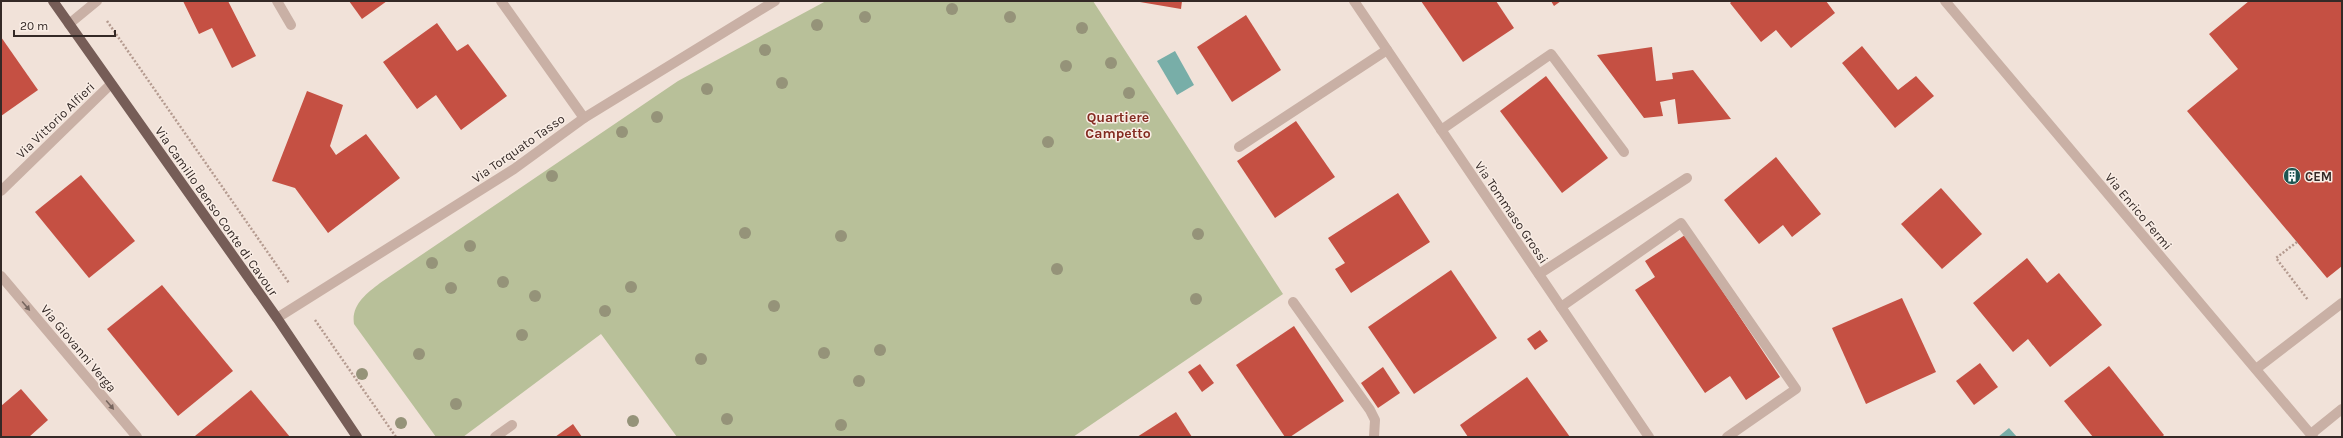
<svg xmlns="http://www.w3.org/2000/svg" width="2343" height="438" viewBox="0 0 2343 438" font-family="Karla,sans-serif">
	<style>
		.green { fill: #b8c099 }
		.water { fill: #78aea8 }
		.building { fill: #c55043 }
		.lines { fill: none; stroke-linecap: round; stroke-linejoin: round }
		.path { stroke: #b49a8f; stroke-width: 2.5; stroke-dasharray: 2 2; stroke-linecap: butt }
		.minor { stroke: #c9b0a5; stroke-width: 10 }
		.major { stroke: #765d57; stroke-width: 10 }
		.tree { fill: #959379 }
		.oneway { fill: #77665f }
		.labels { text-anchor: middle; stroke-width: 3; stroke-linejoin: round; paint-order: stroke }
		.street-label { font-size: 13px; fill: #342926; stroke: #f9ede5 }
		.poi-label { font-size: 13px; font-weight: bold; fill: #342926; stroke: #f9ede5; text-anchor: start }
		.neighbourhood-label { font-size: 14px; font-weight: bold; fill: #832a20; stroke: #f9ede5 }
	</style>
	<rect width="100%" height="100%" fill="#f1e2d9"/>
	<path class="green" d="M826,1H1093L1283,294L1073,437H677L601,334L463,437H436L354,324C351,305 366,294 380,283L678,81Z"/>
	<g class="water">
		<path d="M1175,51L1194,85L1177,95L1157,61Z"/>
		<path d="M2009,428L2017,437H1998Z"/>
	</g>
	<g class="building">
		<path d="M183,1H228L256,56L232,68L212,28L199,34Z"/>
		<path d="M349,1H387L362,19Z"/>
		<path d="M1134,1H1182L1181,9Z"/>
		<path d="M1421,1H1496L1514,28L1463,62Z"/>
		<path d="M1551,1H1561L1554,6Z"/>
		<path d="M1732,1H1826L1835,13L1791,48L1776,30L1761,42L1730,3Z"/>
		<path d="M2249,1H2342V266L2327,278L2187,111L2238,69L2209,34Z"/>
		<path d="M1246,15L1281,70L1232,102L1197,47Z"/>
		<path d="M437,23L457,51L468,44L507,96L461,130L436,95L417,109L383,62Z"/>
		<path d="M1,37L38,90L1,116Z"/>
		<path d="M1862,46L1898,90L1916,76L1934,96L1895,128L1842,63Z"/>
		<path d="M1652,47L1656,81L1673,79L1672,73L1693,70L1731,119L1678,124L1675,99L1660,102L1663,116L1644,118L1597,55Z"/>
		<path d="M1546,76L1608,158L1562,193L1500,111Z"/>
		<path d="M307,91L343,105L330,146L336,155L366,134L400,178L328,233L295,188L272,181Z"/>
		<path d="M1296,121L1335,177L1275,218L1237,161Z"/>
		<path d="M1776,157L1821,214L1792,237L1783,225L1759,244L1724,200Z"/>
		<path d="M81,175L135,241L89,278L35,212Z"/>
		<path d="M1941,188L1982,234L1942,269L1901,224Z"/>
		<path d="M1398,193L1430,242L1351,293L1335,269L1345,263L1328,238Z"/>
		<path d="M1685,235L1780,377L1746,400L1730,376L1705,393L1635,290L1655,277L1645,261Z"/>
		<path d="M2027,258L2047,283L2059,273L2102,325L2050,367L2028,339L2013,352L1973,303Z"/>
		<path d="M1451,270L1497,338L1414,394L1368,327Z"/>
		<path d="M162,285L233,371L178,416L107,329Z"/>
		<path d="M1902,298L1936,372L1866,404L1832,328Z"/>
		<path d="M1294,326L1344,401L1290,437H1285L1236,365Z"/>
		<path d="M1540,330L1548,341L1535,350L1527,339Z"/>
		<path d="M1980,363L1998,387L1974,405L1956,381Z"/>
		<path d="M1200,364L1214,383L1202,392L1188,372Z"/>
		<path d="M2109,366L2164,435L2162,437H2093L2064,401Z"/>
		<path d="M1383,367L1400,393L1378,408L1361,383Z"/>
		<path d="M1527,377L1570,437H1468L1460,425Z"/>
		<path d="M21,389L48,420L29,437H1V406Z"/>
		<path d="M251,390L290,437H196L195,436Z"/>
		<path d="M1176,412L1192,437H1137Z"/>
		<path d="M573,424L582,437H555Z"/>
	</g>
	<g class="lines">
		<g class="path">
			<path d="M107,21L289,283"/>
			<path d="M2297,242L2276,258L2308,300"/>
			<path d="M315,320L396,437"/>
		</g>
		<g class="minor">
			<path d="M277,1L291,25"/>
			<path d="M501,1L584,118"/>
			<path d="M1354,1L1649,437"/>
			<path d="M1945,1L2313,437"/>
			<path d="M69,24L97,1"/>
			<path d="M1441,130L1551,54L1624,152"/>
			<path d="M1239,147L1387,50"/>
			<path d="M1,191L111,84"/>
			<path d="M1539,274L1687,178"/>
			<path d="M1,276L137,437"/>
			<path d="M1293,302L1370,410L1375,420L1374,437"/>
			<path d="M1561,307L1681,223L1796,389L1727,437"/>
			<path d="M277,318L514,169L584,118L775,1"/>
			<path d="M2256,369L2342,303"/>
			<path d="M2311,434L2342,409"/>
			<path d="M495,437L512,425"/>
		</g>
		<path class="major" d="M53,1L277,318L357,437"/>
	</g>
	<g class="tree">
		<circle cx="952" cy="9" r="6"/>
		<circle cx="865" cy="17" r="6"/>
		<circle cx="1010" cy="17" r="6"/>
		<circle cx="817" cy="25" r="6"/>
		<circle cx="1082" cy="28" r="6"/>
		<circle cx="765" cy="50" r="6"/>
		<circle cx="1111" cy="63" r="6"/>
		<circle cx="1066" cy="66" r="6"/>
		<circle cx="782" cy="83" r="6"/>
		<circle cx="707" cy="89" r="6"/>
		<circle cx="1129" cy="93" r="6"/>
		<circle cx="657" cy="117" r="6"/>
		<circle cx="1144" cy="117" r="6"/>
		<circle cx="622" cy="132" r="6"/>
		<circle cx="1048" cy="142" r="6"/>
		<circle cx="552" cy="176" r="6"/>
		<circle cx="745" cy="233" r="6"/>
		<circle cx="1198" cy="234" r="6"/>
		<circle cx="841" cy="236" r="6"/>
		<circle cx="470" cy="246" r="6"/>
		<circle cx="432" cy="263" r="6"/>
		<circle cx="1057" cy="269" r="6"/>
		<circle cx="503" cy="282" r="6"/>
		<circle cx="631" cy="287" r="6"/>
		<circle cx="451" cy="288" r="6"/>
		<circle cx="535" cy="296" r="6"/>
		<circle cx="1196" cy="299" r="6"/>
		<circle cx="774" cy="306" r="6"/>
		<circle cx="605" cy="311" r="6"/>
		<circle cx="522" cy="335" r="6"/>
		<circle cx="880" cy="350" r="6"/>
		<circle cx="824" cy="353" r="6"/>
		<circle cx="419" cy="354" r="6"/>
		<circle cx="701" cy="359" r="6"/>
		<circle cx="362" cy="374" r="6"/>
		<circle cx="859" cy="381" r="6"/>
		<circle cx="456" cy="404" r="6"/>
		<circle cx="727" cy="419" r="6"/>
		<circle cx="633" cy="421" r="6"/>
		<circle cx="401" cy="423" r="6"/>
		<circle cx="841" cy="425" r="6"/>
	</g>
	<defs><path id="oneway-solid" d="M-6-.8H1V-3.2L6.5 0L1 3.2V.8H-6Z"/></defs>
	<g class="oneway">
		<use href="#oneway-solid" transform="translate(26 306) rotate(50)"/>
		<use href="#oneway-solid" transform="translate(110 405) rotate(50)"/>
	</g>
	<defs>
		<symbol id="building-disc" viewBox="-11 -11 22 22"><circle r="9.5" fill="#1c5551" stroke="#f9ede5"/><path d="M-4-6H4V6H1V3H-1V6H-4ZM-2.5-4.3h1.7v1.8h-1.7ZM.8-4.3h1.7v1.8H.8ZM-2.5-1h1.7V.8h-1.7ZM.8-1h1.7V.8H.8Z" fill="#fff"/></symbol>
	</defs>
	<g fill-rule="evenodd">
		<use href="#building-disc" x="2282" y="166" width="20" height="20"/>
	</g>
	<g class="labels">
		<g class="street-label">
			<text transform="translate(55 120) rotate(-44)" y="5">Via Vittorio Alfieri</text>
			<text transform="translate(518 148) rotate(-35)" y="5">Via Torquato Tasso</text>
			<text transform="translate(217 211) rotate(55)" y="5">Via Camillo Benso Conte di Cavour</text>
			<text transform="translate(2139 211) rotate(50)" y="5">Via Enrico Fermi</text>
			<text transform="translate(1512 212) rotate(56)" y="5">Via Tommaso Grossi</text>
			<text transform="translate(79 348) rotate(50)" y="5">Via Giovanni Verga</text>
		</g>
		<g class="poi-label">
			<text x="2305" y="181">CEM</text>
		</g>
		<g class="neighbourhood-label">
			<text x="1118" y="122">Quartiere<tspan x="1118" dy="16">Campetto</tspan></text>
		</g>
	</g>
	<rect width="2343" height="438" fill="none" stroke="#342926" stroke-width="4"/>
	<path d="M14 30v6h101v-6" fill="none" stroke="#342926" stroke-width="2"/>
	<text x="20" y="30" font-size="12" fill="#342926" stroke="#f9ede5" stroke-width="3" paint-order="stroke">20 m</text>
</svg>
